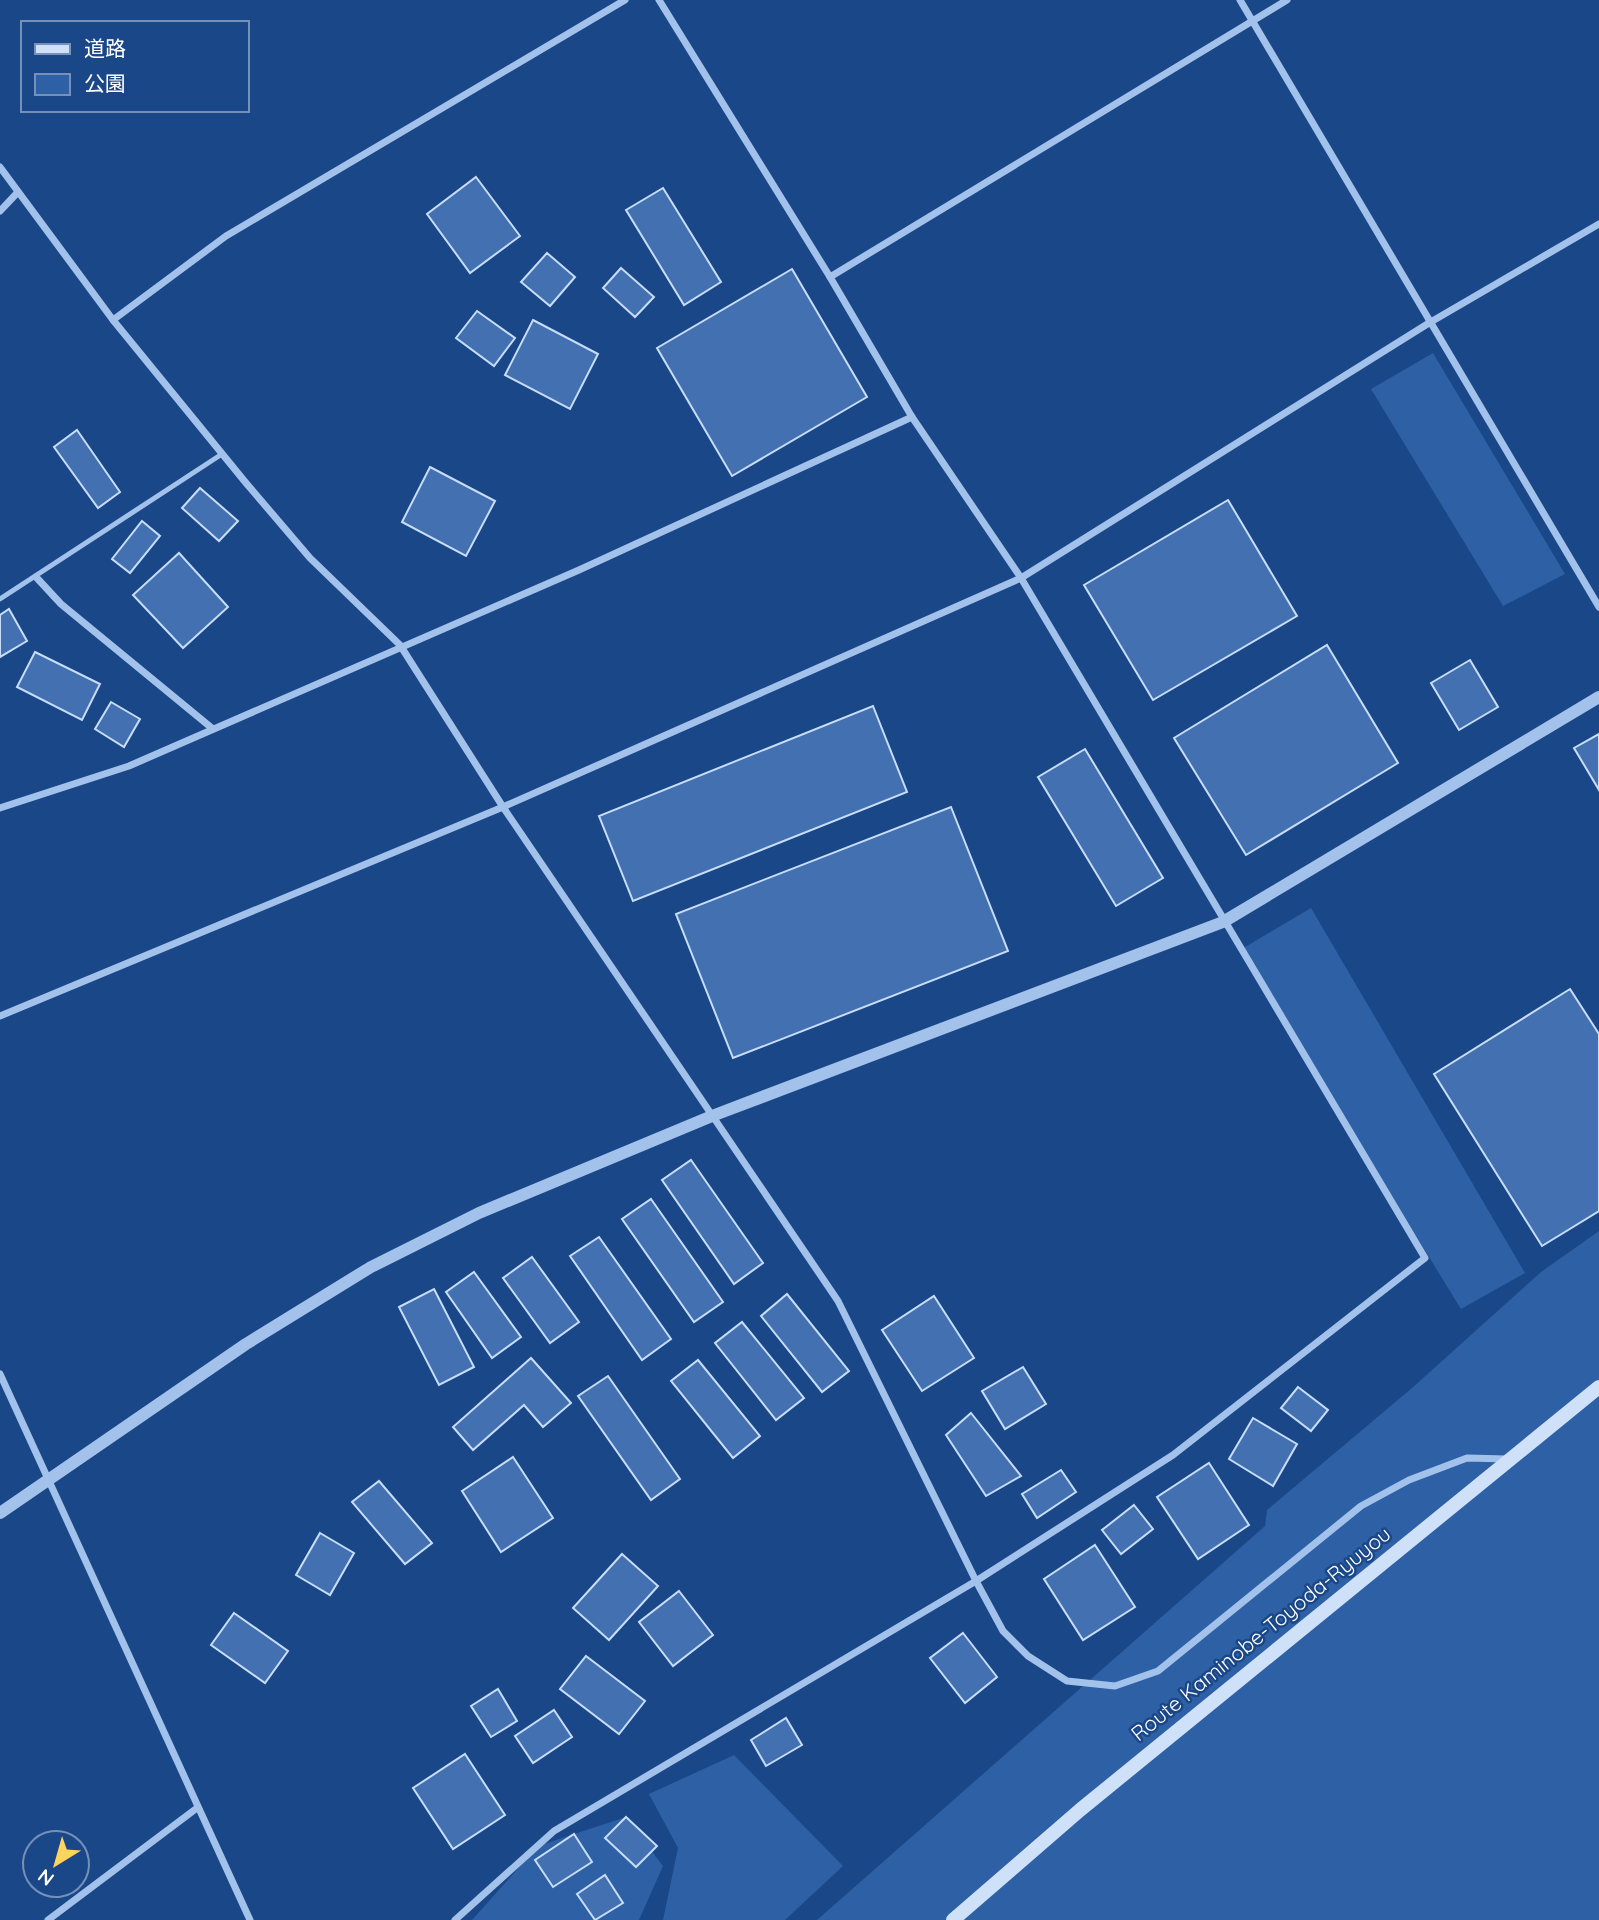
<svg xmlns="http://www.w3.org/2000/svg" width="1599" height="1920" viewBox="0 0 1599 1920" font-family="Quicksand,'Noto Sans JP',sans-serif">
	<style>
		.green { fill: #2d60a5 }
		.building { fill: #4370b0; stroke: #c7ddf9; stroke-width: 2 }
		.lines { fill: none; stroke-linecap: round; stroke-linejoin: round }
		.service { stroke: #a2c2ec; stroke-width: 5 }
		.minor { stroke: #a2c2ec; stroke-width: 7 }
		.tertiary { stroke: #a2c2ec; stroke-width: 12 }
		.secondary { stroke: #cfe0f9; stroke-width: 14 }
		.labels { text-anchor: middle; stroke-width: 5; stroke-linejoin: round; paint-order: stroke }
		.street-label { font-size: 21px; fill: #fff; stroke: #1a4787 }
	</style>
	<rect width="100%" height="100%" fill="#1a4787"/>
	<g class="green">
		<path d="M1433,353L1565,574L1503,606L1371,389Z"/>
		<path d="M1311,908L1525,1273L1461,1309L1240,950Z"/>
		<path d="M1599,1231V1920H817L1265,1526L1267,1510L1412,1388L1541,1272Z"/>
		<path d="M734,1755L843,1866L785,1920H663L678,1848L649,1794Z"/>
		<path d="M626,1817L663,1866L639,1920H472L538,1846Z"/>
	</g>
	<g class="building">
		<path d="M476,177L520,236L470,273L427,214Z"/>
		<path d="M663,188L721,282L684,305L626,210Z"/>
		<path d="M547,253L575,277L550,306L521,282Z"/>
		<path d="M621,268L654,297L635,317L603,288Z"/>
		<path d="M792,269L867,397L732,476L657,348Z"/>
		<path d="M477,311L515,338L494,366L456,338Z"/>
		<path d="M533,320L598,354L570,409L505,375Z"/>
		<path d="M77,430L120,492L98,508L54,447Z"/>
		<path d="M430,467L495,501L466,556L402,522Z"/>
		<path d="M200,488L238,521L219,541L182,508Z"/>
		<path d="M1228,500L1297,616L1153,700L1084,585Z"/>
		<path d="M142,521L160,536L130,573L112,559Z"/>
		<path d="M179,553L228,607L183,648L133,595Z"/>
		<path d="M9,609L27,641L0,657V615Z"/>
		<path d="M1327,645L1398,763L1246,855L1174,738Z"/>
		<path d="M35,652L100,684L82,720L17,687Z"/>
		<path d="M1470,660L1498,707L1459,730L1431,683Z"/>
		<path d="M111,702L140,719L124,747L95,729Z"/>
		<path d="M873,706L907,792L633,901L599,816Z"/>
		<path d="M1599,734V790L1574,748Z"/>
		<path d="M1085,749L1163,878L1116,906L1038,777Z"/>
		<path d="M951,807L1008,951L733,1058L676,914Z"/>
		<path d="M1570,989L1599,1034V1211L1542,1246L1434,1074Z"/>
		<path d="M691,1160L763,1263L734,1284L662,1180Z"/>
		<path d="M651,1199L723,1302L694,1322L622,1219Z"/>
		<path d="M599,1237L671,1339L642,1360L570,1256Z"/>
		<path d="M532,1257L579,1322L550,1343L503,1278Z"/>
		<path d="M474,1272L521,1337L492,1358L446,1292Z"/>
		<path d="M434,1289L474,1367L439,1385L399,1307Z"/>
		<path d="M787,1294L849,1371L822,1392L761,1316Z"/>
		<path d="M934,1296L974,1358L922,1391L882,1330Z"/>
		<path d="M742,1322L804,1398L776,1420L715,1343Z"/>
		<path d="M531,1358L571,1403L543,1427L524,1405L473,1450L453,1427Z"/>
		<path d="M698,1360L760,1436L733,1458L671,1381Z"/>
		<path d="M1023,1367L1046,1404L1005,1429L982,1391Z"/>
		<path d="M608,1376L680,1479L651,1500L578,1396Z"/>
		<path d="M1298,1387L1328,1410L1311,1431L1281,1408Z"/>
		<path d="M971,1413L1021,1476L986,1496L946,1435Z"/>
		<path d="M1253,1418L1297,1444L1273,1486L1229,1459Z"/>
		<path d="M513,1457L553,1518L501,1552L462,1491Z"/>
		<path d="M1209,1463L1249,1525L1198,1559L1157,1497Z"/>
		<path d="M1061,1470L1076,1492L1037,1518L1022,1494Z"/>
		<path d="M379,1481L432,1543L405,1564L352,1502Z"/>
		<path d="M1134,1505L1153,1529L1121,1554L1102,1530Z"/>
		<path d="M320,1533L354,1553L330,1595L296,1575Z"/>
		<path d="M1095,1545L1135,1607L1083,1640L1044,1579Z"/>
		<path d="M622,1554L658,1586L609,1640L573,1608Z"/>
		<path d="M679,1591L713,1635L673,1666L639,1622Z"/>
		<path d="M234,1613L288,1651L265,1683L211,1645Z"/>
		<path d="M963,1633L997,1677L965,1703L930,1658Z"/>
		<path d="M586,1656L645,1701L619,1734L560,1689Z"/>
		<path d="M498,1689L517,1721L491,1737L471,1706Z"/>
		<path d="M554,1710L572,1737L533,1763L515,1736Z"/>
		<path d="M786,1718L802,1745L766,1766L751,1740Z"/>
		<path d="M465,1754L505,1815L453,1849L413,1788Z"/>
		<path d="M626,1817L657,1846L636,1867L605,1838Z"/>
		<path d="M574,1834L592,1862L553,1887L535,1860Z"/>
		<path d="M605,1875L623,1903L595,1920L577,1894Z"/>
	</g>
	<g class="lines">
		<path class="service" d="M0,599L222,454"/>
		<g class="minor">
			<path d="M1240,0L1599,607"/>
			<path d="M0,167L113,320L246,483L310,558L400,645L503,807L838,1301L976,1581L1003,1631L1028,1656L1067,1681L1115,1686L1158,1671L1361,1506L1409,1480L1467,1458L1507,1459"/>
			<path d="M0,211L18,192"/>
			<path d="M830,277L1287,0"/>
			<path d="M113,320L226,236L625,0"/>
			<path d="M36,577L61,604L213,729"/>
			<path d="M0,808L129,766L579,570L912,417"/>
			<path d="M0,1016L503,807L1021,578L1429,323L1599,224"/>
			<path d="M0,1374L250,1920"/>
			<path d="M48,1920L197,1808"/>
			<path d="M455,1920L554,1831L976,1581L1173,1455L1425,1258L1021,578L912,417L830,277L659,0"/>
		</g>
		<path class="tertiary" d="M0,1513L246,1344L371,1267L479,1213L712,1116L1223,922L1599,697"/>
		<path class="secondary" d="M953,1920L1080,1810L1599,1387"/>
	</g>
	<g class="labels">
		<g class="street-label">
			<text transform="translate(1261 1634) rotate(-39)" y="7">Route Kaminobe-Toyoda-Ryuyou</text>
		</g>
	</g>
	<rect x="21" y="21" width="228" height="91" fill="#1a4787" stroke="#7691b7" stroke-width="2"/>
	<rect x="35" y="44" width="35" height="10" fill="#cfe0f9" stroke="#7691b7" stroke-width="2"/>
	<text x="84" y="56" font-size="21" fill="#ffffff">道路</text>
	<rect x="35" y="74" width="35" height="21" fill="#2d60a5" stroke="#7691b7" stroke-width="2"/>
	<text x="84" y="91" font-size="21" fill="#ffffff">公園</text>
	<g transform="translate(56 1864) rotate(217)"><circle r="33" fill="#1a4787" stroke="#7691b7" stroke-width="2"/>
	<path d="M0-5L12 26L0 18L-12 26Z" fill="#fed45e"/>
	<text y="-10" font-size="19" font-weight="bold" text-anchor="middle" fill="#ffffff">N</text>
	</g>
</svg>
